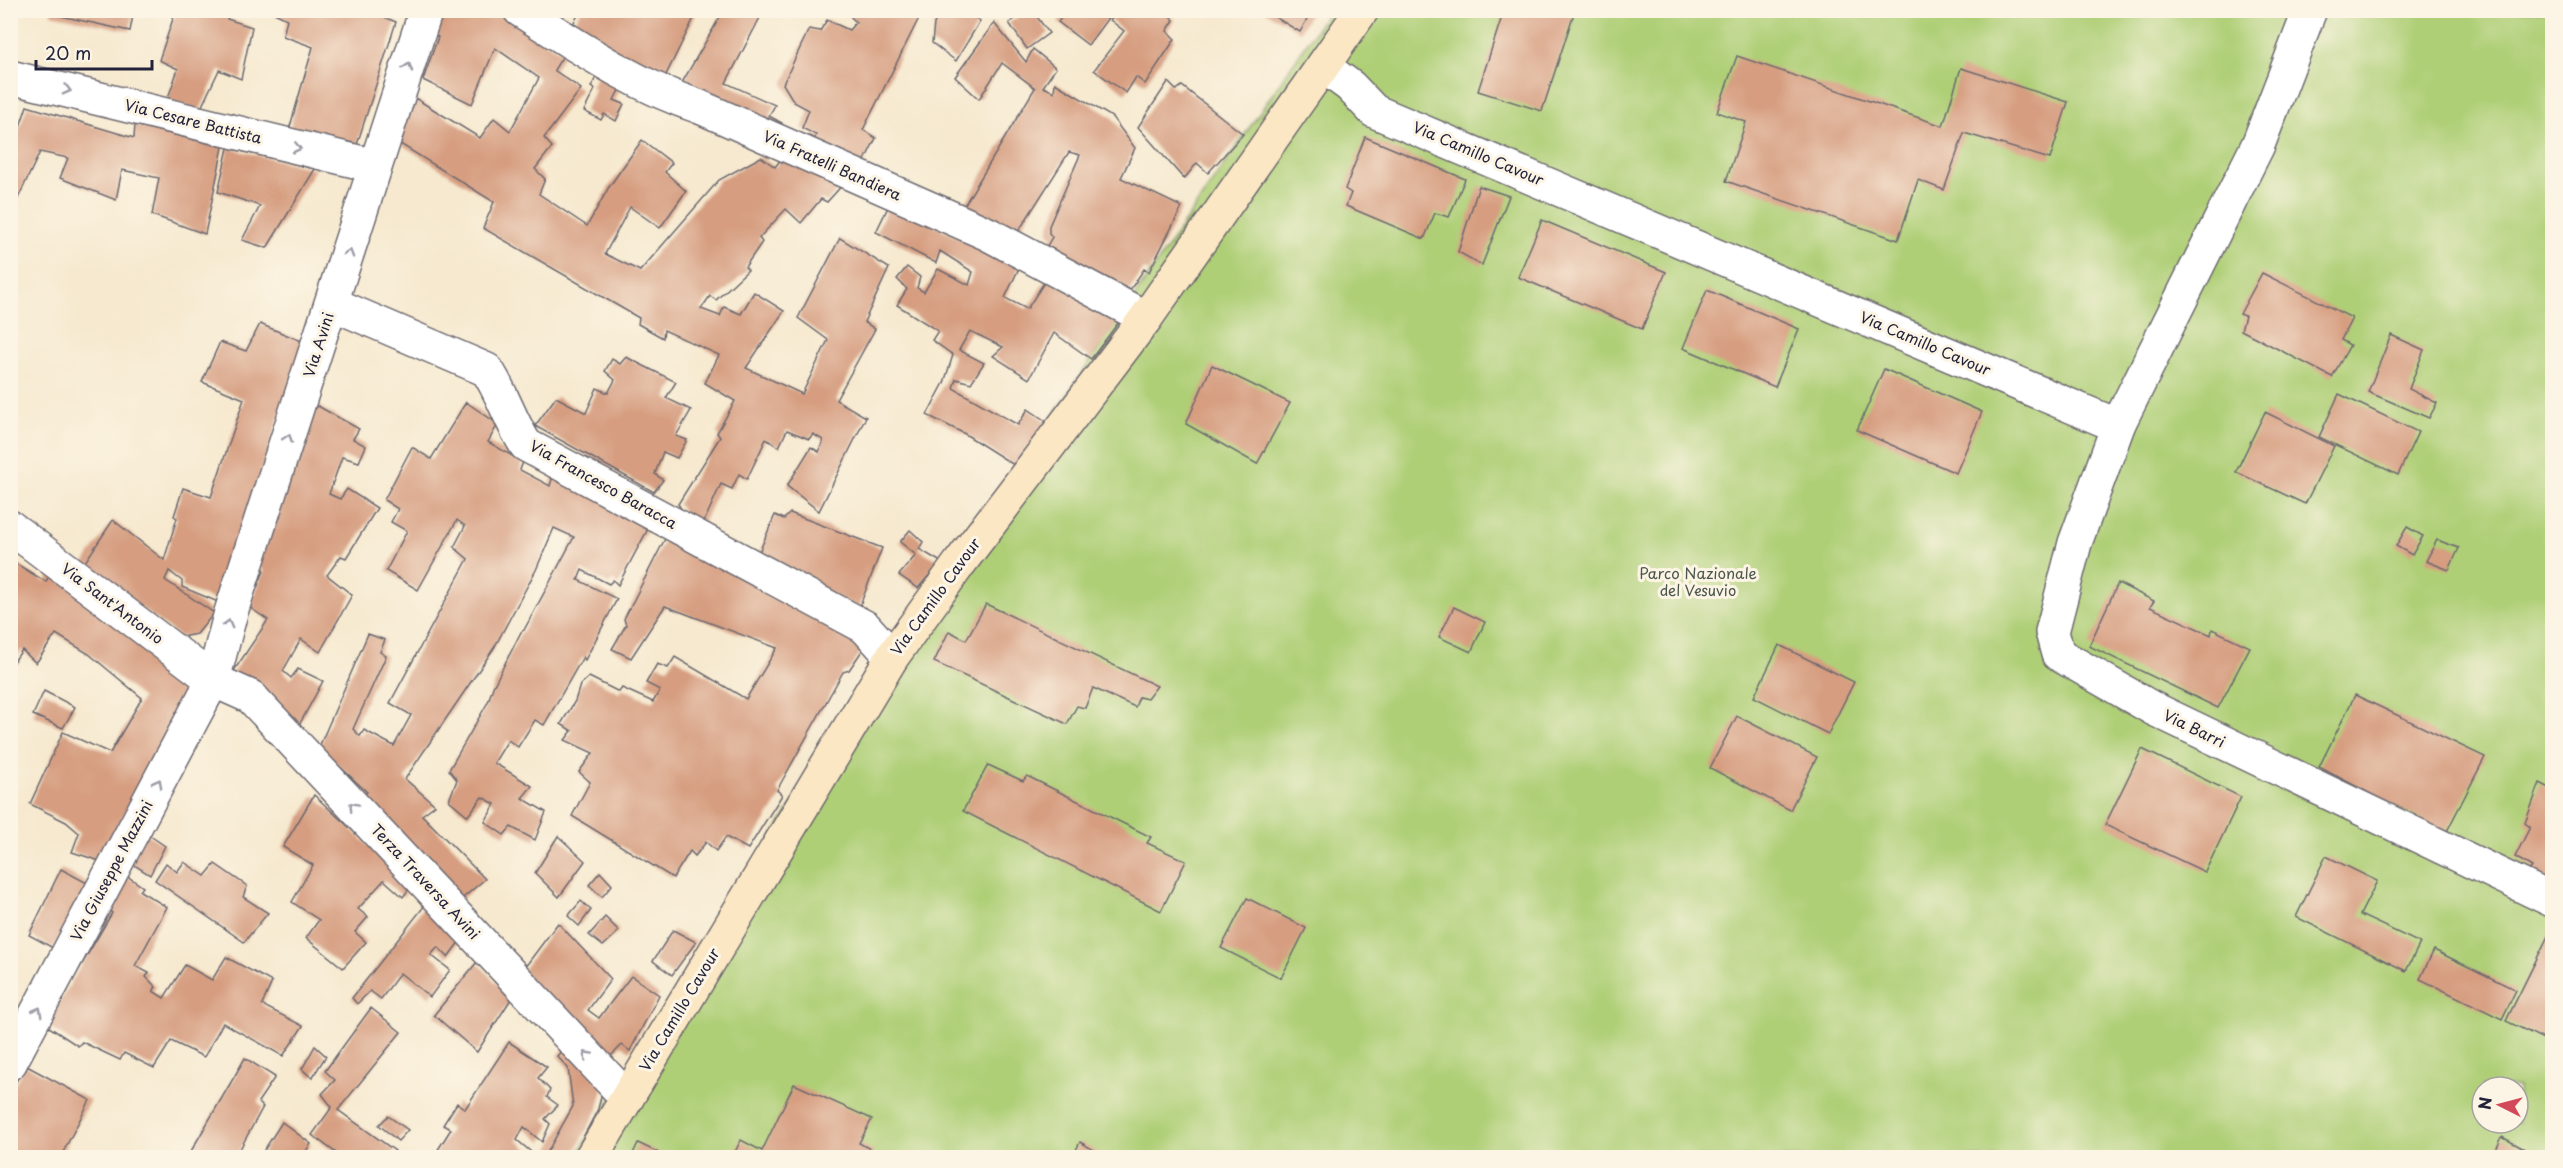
<svg xmlns="http://www.w3.org/2000/svg" width="2563" height="1168" viewBox="0 0 2563 1168" font-family="'Playpen Sans',sans-serif">
	<style>
		.green { fill: #afcf77; stroke: #687859; stroke-width: 1.5; fill-rule: evenodd }
		.building { fill: #d69d80 }
		.lines { fill: none; stroke-linecap: round; stroke-linejoin: round }
		.street-casing { stroke: #6c686f; stroke-width: 36 }
		.secondary-casing { stroke: #6c686f; stroke-width: 36 }
		.street { stroke: #fff; stroke-width: 33 }
		.secondary { stroke: #fbe7c3; stroke-width: 33 }
		.oneway { stroke: #9c9ca7 }
		.labels { text-anchor: middle; stroke-width: 6; stroke-linejoin: round; paint-order: stroke }
		.street-label { font-size: 15px; fill: #22223b; stroke: #fcf5e5 }
		.park-label { font-size: 15px; fill: #4c564d; stroke: #fcf5e5 }
	</style>
	<rect width="100%" height="100%" fill="#fcf5e5"/>
	<filter id="ink" filterUnits="userSpaceOnUse"><feTurbulence type="fractalNoise" baseFrequency=".0167" numOctaves="2"/><feDisplacementMap in="SourceGraphic" scale="12" xChannelSelector="R" yChannelSelector="G"/><feConvolveMatrix kernelMatrix="1 2 1 2 8 2 1 2 1" color-interpolation-filters="sRGB"/></filter>
	<filter id="wash" filterUnits="userSpaceOnUse"><feTurbulence type="fractalNoise" baseFrequency=".008" numOctaves="4" result="noise"/><feDisplacementMap in="SourceGraphic" scale="24" xChannelSelector="R" yChannelSelector="G"/><feGaussianBlur stdDeviation="1.35" result="paint"/><feColorMatrix in="noise" values="0 0 0 0 0 0 0 0 0 0 0 0 0 0 0 0 0 1.4 0 .05"/><feComposite in="paint" operator="in"/></filter>
	<g filter="url(#wash)">
		<rect width="100%" height="100%" fill="#f6e9cf"/>
		<path class="green" d="M1329,11H2552V1157L575,1158L833,738ZM2482,1087H2518V1123H2482Z"/>
		<g id="blocks">
			<g class="building">
				<path d="M51,10H134L130,31L51,14Z"/>
				<path d="M176,10H230L227,19L252,27L241,79L219,70L200,110L167,101L178,69L159,60Z"/>
				<path d="M268,10H367L396,22L355,151L287,137L313,47L283,36L287,19Z"/>
				<path d="M437,10H495L564,54L554,70L581,89L544,138L552,147L535,169L545,179L539,194L587,226L609,187L642,140L672,163L665,172L686,191L660,228L630,207L605,254L640,271L719,180L761,157L775,167L785,154L846,181L827,202L821,199L801,223L786,209L759,238L762,242L745,267L748,270L716,300L710,296L701,309L720,316L724,307L741,314L754,292L784,311L746,368L802,394L828,340L798,318L840,238L889,268L864,322L875,329L836,400L866,417L819,511L787,486L811,447L819,452L823,440L813,434L809,439L787,430L779,447L766,439L747,479L739,474L732,489L721,484L698,535L678,504L720,437L717,433L735,401L705,383L719,355L664,330L663,338L638,324L639,318L483,228L494,202L397,142L410,95L480,138L494,118L510,131L539,78L495,48L472,104L423,80L438,37L431,32Z"/>
				<path d="M581,10H698L659,89L570,29Z"/>
				<path d="M724,10H764L726,83L775,105L769,116L782,123L776,133L679,88Z"/>
				<path d="M855,10H923L863,130L876,138L862,166L812,145L816,135L802,128L809,110L794,102L783,84L809,29L820,31L827,20L849,30L856,22L851,17Z"/>
				<path d="M940,10H980L975,17L980,21L956,61L932,43L934,24Z"/>
				<path d="M1015,10H1032L1049,33L1027,49L1009,23L1018,17Z"/>
				<path d="M1067,10H1098L1108,18L1088,45L1058,22Z"/>
				<path d="M1118,10H1164L1174,20L1167,31L1175,39L1145,84L1136,77L1126,93L1094,70L1124,31L1110,20Z"/>
				<path d="M1263,10H1312L1300,32Z"/>
				<path d="M1504,10H1575L1542,111L1478,91Z"/>
				<path d="M994,23L1026,62L1033,49L1056,68L1043,87L1054,92L1055,83L1112,117L1135,148L1121,178L1182,207L1149,272L1144,269L1130,290L1047,246L1052,237L1049,233V226L1080,155L1069,152L1013,240L962,209L1035,88L1002,63L979,99L955,77Z"/>
				<path d="M1737,56L1943,126L1961,68L2068,102L2050,159L1964,133L1944,190L1918,180L1898,240L1726,181L1746,122L1717,112Z"/>
				<path d="M600,70L623,82L614,100L624,104L616,121L604,114L601,120L584,111L595,89L591,87Z"/>
				<path d="M1168,82L1176,90L1182,86L1243,134L1208,173L1197,163L1184,179L1138,127Z"/>
				<path d="M27,106L134,138L135,125L223,147L205,234L152,215L159,178L122,170L116,200L60,178L68,158L40,152L10,215V142L14,144Z"/>
				<path d="M1365,137L1465,179L1449,217L1435,213L1424,239L1346,206L1351,193L1345,189Z"/>
				<path d="M228,148L315,169L267,248L242,240L260,206L218,192Z"/>
				<path d="M1479,186L1509,196L1482,265L1458,252Z"/>
				<path d="M890,203L1019,268L1005,298L1027,309L1047,278L1121,319L1091,359L1054,333L1029,379L993,356L1003,347L970,331L959,350L984,363L971,383L956,379L953,388L1018,425L1028,409L1050,424L1017,467L965,434L927,415L944,383L953,355L932,340L938,331L897,305L907,289L897,279L907,267L920,277L917,288L924,292L938,269L969,285L973,272L940,251L936,263L876,232Z"/>
				<path d="M1542,220L1666,272L1642,329L1518,277Z"/>
				<path d="M2262,273L2352,318L2341,340L2350,345L2332,377L2241,330L2245,316L2240,314Z"/>
				<path d="M1707,290L1799,329L1775,387L1683,348Z"/>
				<path d="M260,324L304,342L218,602L182,587V581L169,571L165,580L214,613L197,634L180,637L83,565L113,520L164,560L177,518L174,516L183,488L211,497L244,399L202,382L220,342L246,351Z"/>
				<path d="M2391,335L2424,350L2409,389L2437,403L2429,418L2368,392Z"/>
				<path d="M626,357L676,382L666,398L691,410L676,436L687,440L677,458L663,452L655,474L663,480L654,492L535,426L556,397L586,413L597,388L608,393L615,380L605,371L612,359L620,364Z"/>
				<path d="M1212,365L1290,403L1257,464L1186,424Z"/>
				<path d="M1884,369L1982,412L1956,473L1857,430Z"/>
				<path d="M2339,394L2418,432L2398,475L2319,437Z"/>
				<path d="M466,402L498,424L488,442L523,462L520,470L550,486L554,472L650,525L618,585L613,580L609,584L582,570L578,580L617,599L585,660L583,657L544,725L535,720L518,747L508,740L494,763L532,786L522,798L546,812L535,840L511,827L504,835L485,822L495,804L482,797L468,816L449,800L457,780L449,770L488,702L493,687L521,632L524,630L574,537L554,528L536,570L494,648L405,779L435,805L422,815L485,879L457,903L360,798L367,792L319,747L368,634L385,640L380,652L386,656L353,729L360,736L364,730L394,746L411,715L390,703L468,559L454,547L465,526L457,520L418,590L386,571L407,531L391,522L398,509L384,500L412,447L431,459Z"/>
				<path d="M318,406L359,429L353,439L366,446L359,462L342,457L329,494L340,499L347,489L377,508L346,558L341,556L327,575L352,595L320,652L301,639L283,671L291,678L298,669L323,681L298,727L227,681L268,620L249,607L264,571L256,565L312,412Z"/>
				<path d="M2265,412L2334,446L2305,504L2236,472Z"/>
				<path d="M790,513L882,548L859,608L757,557L775,515L784,519Z"/>
				<path d="M2407,527L2423,536L2412,555L2396,546Z"/>
				<path d="M910,530L923,542L919,549L941,562L918,588L899,575L916,555L900,542Z"/>
				<path d="M667,535L870,639L849,670L843,672L777,790L782,795L748,849L726,837L716,851L706,842L695,856L690,851L673,878L572,816L590,782L579,772L593,753L565,740L572,731L561,724L575,701L580,685L589,677L619,692L622,688L653,702L660,690L646,683L657,664L668,668L675,657L746,699L777,648L665,606L631,658L612,649L626,625L624,619Z"/>
				<path d="M2437,540L2459,548L2449,570L2426,561Z"/>
				<path d="M10,560L46,582L50,573L196,676L100,861L72,852L79,833L66,822L30,804L63,732L110,753L142,698L89,654L56,634L36,663L22,650L10,667Z"/>
				<path d="M2118,583L2154,601L2150,607L2211,635L2212,629L2250,647L2218,708L2089,646Z"/>
				<path d="M986,604L1157,686L1147,699L1139,697L1135,707L1093,688L1085,708L1077,706L1067,724L934,662L949,631L966,640Z"/>
				<path d="M1454,607L1485,622L1471,652L1439,637Z"/>
				<path d="M1779,645L1854,682L1828,734L1754,697Z"/>
				<path d="M44,691L75,707L63,728L33,715Z"/>
				<path d="M2355,695L2485,757L2446,833L2319,767Z"/>
				<path d="M1737,716L1817,757L1790,810L1710,768Z"/>
				<path d="M2142,749L2241,797L2205,872L2105,825Z"/>
				<path d="M988,765L1023,781L1027,776L1151,837L1147,843L1186,861L1161,911L963,811Z"/>
				<path d="M2540,783L2552,789V884L2528,873L2532,867L2515,857L2530,827L2525,823Z"/>
				<path d="M314,795L412,885L403,897L384,880L358,909L368,917L355,932L366,942L343,968L306,938L319,920L292,902L313,865L283,847Z"/>
				<path d="M146,833L165,846L150,875L131,863Z"/>
				<path d="M558,836L585,861L559,897L535,873Z"/>
				<path d="M2326,856L2377,881L2360,915L2420,943L2406,971L2296,917Z"/>
				<path d="M184,862L205,876L215,864L247,886L243,897L268,913L244,942L155,880L166,863L177,872Z"/>
				<path d="M61,869L89,884L53,948L29,935Z"/>
				<path d="M121,872L143,887L140,891L167,907L135,966L149,973L146,977L156,987L153,991L164,998L185,965L212,980L226,957L272,982L262,1005L303,1026L283,1056L223,1023L204,1057L171,1041L154,1068L124,1053L120,1060L82,1042L78,1046L46,1025L112,913L107,907Z"/>
				<path d="M600,872L612,885L602,897L589,885Z"/>
				<path d="M1247,898L1306,928L1281,978L1221,948Z"/>
				<path d="M581,901L591,910L579,926L568,916Z"/>
				<path d="M425,905L462,938L448,957L438,947L431,955L450,970L430,997L400,973L381,999L370,991L357,1004L352,998Z"/>
				<path d="M605,917L619,931L603,946L589,935Z"/>
				<path d="M558,923L611,979L588,1010L599,1018L631,976L659,995L630,1051L622,1045L605,1062L522,971Z"/>
				<path d="M673,930L696,942L672,975L653,961Z"/>
				<path d="M2551,930L2552,931V1043L2506,1021Z"/>
				<path d="M2434,950L2516,990L2502,1019L2420,979Z"/>
				<path d="M477,962L511,999L477,1052L434,1015Z"/>
				<path d="M371,1008L401,1032L338,1110L395,1151L389,1158H343L312,1135L332,1107L322,1094L335,1080L325,1071Z"/>
				<path d="M509,1042L547,1067L538,1078L550,1090L547,1097L558,1105L545,1119L550,1124L542,1142L524,1127L517,1140L536,1156L436,1158L434,1156L451,1129L443,1125L457,1103L465,1109Z"/>
				<path d="M567,1045L603,1088L598,1109L572,1158H544L573,1106L568,1068L557,1056Z"/>
				<path d="M315,1046L326,1056L312,1078L302,1069Z"/>
				<path d="M245,1058L275,1077L258,1102L263,1107L235,1158H187Z"/>
				<path d="M25,1065L90,1100L60,1158H10V1093Z"/>
				<path d="M794,1084L872,1119L859,1143L874,1151L871,1158H732L741,1140L762,1151Z"/>
				<path d="M388,1116L408,1130L398,1141L379,1125Z"/>
				<path d="M282,1122L311,1144L301,1158H259Z"/>
				<path d="M2502,1137L2541,1158H2492Z"/>
				<path d="M1080,1142L1099,1153L1097,1158H1072Z"/>
				<path d="M638,1143L669,1158H631Z"/>
			</g>
		</g>
	</g>
	<g filter="url(#ink)">
		<use href="#blocks" fill-opacity="0" stroke="#6c686f" stroke-width="1.5"/>
		<g class="lines">
			<defs>
				<g id="street">
					<path d="M520,10C579,47 634,85 700,107L988,234L1146,318"/>
					<path d="M1324,67L1350,86L1374,111L2104,420L2119,423L2258,145L2310,10"/>
					<path d="M10,77L375,166"/>
					<path d="M333,304L487,370C503,394 510,421 526,445L865,627L892,657"/>
					<path d="M2119,423L2075,543L2052,632L2058,654L2152,708L2552,900"/>
					<path d="M10,527L213,680L251,697L627,1098"/>
					<path d="M10,1063L213,680L231,612L426,10"/>
				</g>
				<path id="secondary" d="M591,1158L892,657L959,564L1146,318L1362,10"/>
			</defs>
			<use href="#street" class="street-casing"/>
			<use href="#secondary" class="secondary-casing"/>
			<use href="#street" class="street"/>
			<use href="#secondary" class="secondary"/>
		</g>
		<defs><path id="oneway-chevron" d="M-2-3.5L2.5 0L-2 3.5" fill="none" stroke-width="1.6" stroke-linecap="round" stroke-linejoin="round" transform="scale(1.5)"/></defs>
		<g class="oneway">
			<use href="#oneway-chevron" transform="translate(408 67) rotate(-72)"/>
			<use href="#oneway-chevron" transform="translate(67 90) rotate(15)"/>
			<use href="#oneway-chevron" transform="translate(297 148) rotate(13)"/>
			<use href="#oneway-chevron" transform="translate(349 253) rotate(-73)"/>
			<use href="#oneway-chevron" transform="translate(288 438) rotate(-72)"/>
			<use href="#oneway-chevron" transform="translate(228 624) rotate(-75)"/>
			<use href="#oneway-chevron" transform="translate(158 783) rotate(-62)"/>
			<use href="#oneway-chevron" transform="translate(353 806) rotate(-133)"/>
			<use href="#oneway-chevron" transform="translate(38 1011) rotate(-62)"/>
			<use href="#oneway-chevron" transform="translate(587 1055) rotate(-133)"/>
		</g>
	</g>
	<g class="labels">
		<g class="street-label">
			<text transform="translate(193 122) rotate(14)" y="5">Via Cesare Battista</text>
			<text transform="translate(1478 154) rotate(23)" y="5">Via Camillo Cavour</text>
			<text transform="translate(832 166) rotate(24)" y="5">Via Fratelli Bandiera</text>
			<text transform="translate(1925 344) rotate(23)" y="5">Via Camillo Cavour</text>
			<text transform="translate(319 345) rotate(-72)" y="5">Via Avini</text>
			<text transform="translate(603 485) rotate(29)" y="5">Via Francesco Baracca</text>
			<text transform="translate(936 597) rotate(-54)" y="5">Via Camillo Cavour</text>
			<text transform="translate(112 604) rotate(37)" y="5">Via Sant'Antonio</text>
			<text transform="translate(2194 729) rotate(26)" y="5">Via Barri</text>
			<text transform="translate(112 871) rotate(-62)" y="5">Via Giuseppe Mazzini</text>
			<text transform="translate(425 882) rotate(47)" y="5">Terza Traversa Avini</text>
			<text transform="translate(680 1010) rotate(-59)" y="5">Via Camillo Cavour</text>
		</g>
		<g class="park-label">
			<text x="1698" y="579">Parco Nazionale<tspan x="1698" dy="17">del Vesuvio</tspan></text>
		</g>
	</g>
	<rect width="2563" height="1168" fill="none" stroke="#fcf5e5" stroke-width="36"/>
	<g transform="translate(2500 1105) rotate(276)"><circle r="28" fill="#fcf5e5" stroke="#a5a1a1" stroke-width="1.5"/>
	<path d="M0-4.5L10 22L0 15L-10 22Z" fill="#d1495b"/>
	<text y="-9" font-size="16" font-weight="bold" text-anchor="middle" fill="#22223b">N</text>
	</g>
	<path d="M36 60v9h116v-9" fill="none" stroke="#22223b" stroke-width="3"/>
	<text x="45" y="60" font-size="18" fill="#22223b" stroke="#fcf5e5" stroke-width="4.5" paint-order="stroke">20 m</text>
</svg>
